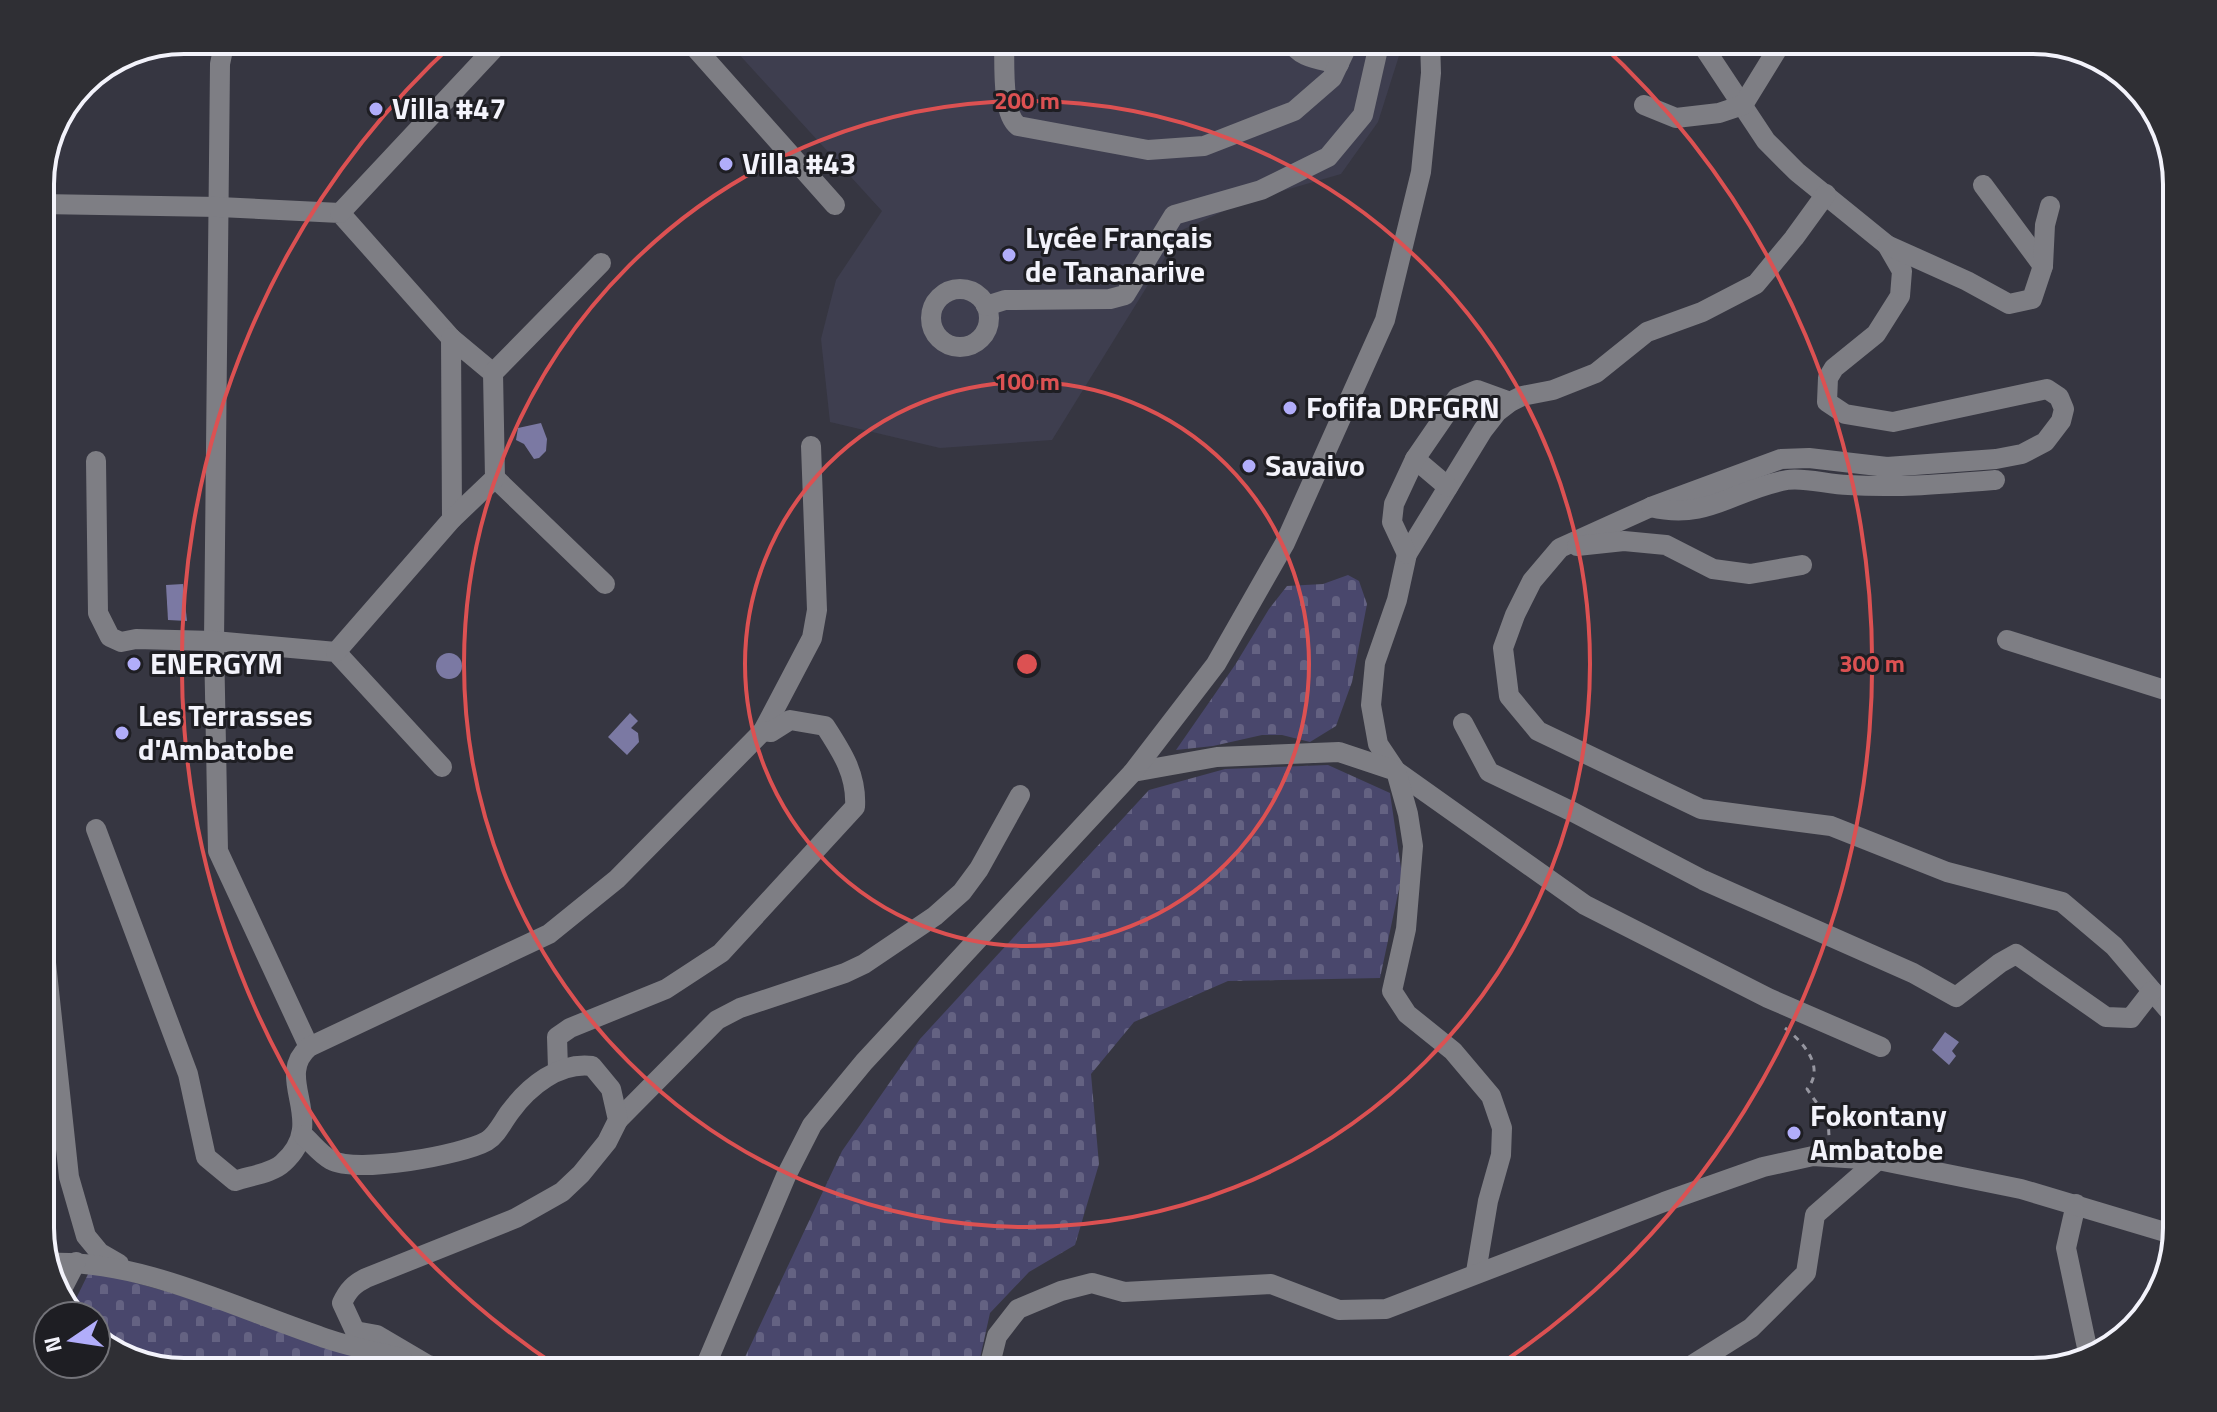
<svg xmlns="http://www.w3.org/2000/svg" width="2217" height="1412" viewBox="0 0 2217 1412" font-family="'Titillium Web',sans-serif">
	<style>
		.built { fill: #3e3e4f }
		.cemetery { fill: url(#cemetery-stones) }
		.water { fill: #7b79a3 }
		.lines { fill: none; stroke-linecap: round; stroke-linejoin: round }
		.path { stroke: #9696a0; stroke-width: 3; stroke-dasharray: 6 6; stroke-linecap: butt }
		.minor { stroke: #7e7e84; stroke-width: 20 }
		.ring { fill: none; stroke: #dc5152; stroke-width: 4 }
		.poi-dot { fill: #b1adfa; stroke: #1e1e23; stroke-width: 3 }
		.labels { text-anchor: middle; stroke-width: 6; stroke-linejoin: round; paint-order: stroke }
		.poi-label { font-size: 30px; font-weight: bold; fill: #f3f3fb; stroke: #1e1e23; text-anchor: start }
		.rim { fill: none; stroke: #f3f3fb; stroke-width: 4 }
		.centre { fill: #dc5152; stroke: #1e1e23; stroke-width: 4 }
		.ring-label { font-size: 24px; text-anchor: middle; font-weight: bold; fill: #dc5152; stroke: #1e1e23; stroke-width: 6; stroke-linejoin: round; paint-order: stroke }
	</style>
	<defs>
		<pattern id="cemetery-stones" width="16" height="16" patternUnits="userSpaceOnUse" patternTransform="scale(2)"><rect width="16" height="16" fill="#49476c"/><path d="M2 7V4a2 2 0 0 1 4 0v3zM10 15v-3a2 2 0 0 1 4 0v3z" fill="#646282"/></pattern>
	</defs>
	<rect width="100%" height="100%" fill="#363641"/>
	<path class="built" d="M726,40H1404L1378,122L1341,174L1244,202L1182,230L1052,440L940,448L830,422L821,339L836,280L882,211Z"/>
	<g class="cemetery">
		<path d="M1348,575L1359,581L1367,604L1352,682L1336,726L1310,742L1282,735H1262L1213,746L1176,750L1235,665L1269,609L1287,586L1323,584Z"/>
		<path d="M1328,765L1390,793L1402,875L1380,978L1228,981L1134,1022L1091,1074L1099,1164L1075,1245L1029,1272L990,1313L977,1372H738L842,1151L920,1039L1149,790L1225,769Z"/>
		<path d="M90,1270L455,1372H184L105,1348L96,1339V1316H75L70,1311Z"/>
	</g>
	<g class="water">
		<path d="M541,423L547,439L546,451L539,458L534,459L524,444L516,440L518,428Z"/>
		<path d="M183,584L187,621L168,620L166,585Z"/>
		<circle cx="449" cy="666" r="13"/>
		<path d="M630,713L638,721L631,728L638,733L639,742L627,755L608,737Z"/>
		<path d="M1945,1032L1959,1042L1952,1051L1956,1056L1949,1065L1932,1050Z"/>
	</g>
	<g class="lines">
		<path class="path" d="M1785,1028C1803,1042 1826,1067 1807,1089L1828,1119L1829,1136"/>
		<g class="minor">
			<path d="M225,40L220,64L214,641L218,851L309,1047"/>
			<path d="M685,40L691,43L835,205"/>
			<path d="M1290,40C1299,59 1320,59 1339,64"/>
			<path d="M1699,40L1766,141L1797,172L1887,245L1902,271L1900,296L1876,334L1834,368L1828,378L1827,402L1845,414L1893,422L2047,389L2059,397L2064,409L2061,421L2045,442L2022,454L1996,459L1887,467L1809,458L1781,459L1651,507L1560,548L1532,581L1515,615L1503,648L1509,696L1538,731L1701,809L1831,826L1947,872L2062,902L2114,946L2177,1020"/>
			<path d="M1004,41C1005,62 1001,113 1018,126L1148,150L1204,146L1294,111L1332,78L1350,40"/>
			<path d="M1644,105L1676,118L1719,113L1743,105L1783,40"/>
			<path d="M1983,185L2043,266"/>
			<path d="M1826,194L1794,238L1756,284L1702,312L1647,332L1596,373L1553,390L1522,396L1510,402L1497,412L1483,430L1407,554L1397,600L1375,663L1371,705L1378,744L1396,771L1585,905L1768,998L1881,1047"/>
			<path d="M40,204L219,207L340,213L451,338"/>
			<path d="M340,213L502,40"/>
			<path d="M1887,245L1967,281L2009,304L2032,299L2043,266L2045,225L2050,206"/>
			<circle cx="960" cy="318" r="29"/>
			<path d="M986,306L1005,300L1110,299L1125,295L1174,215L1261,190L1328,157L1363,115L1380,40"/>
			<path d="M1415,459L1448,487"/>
			<path d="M96,461L98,613L110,637L121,642L136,639L214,641L336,652L442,767"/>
			<path d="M495,478L605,584"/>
			<path d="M1651,507C1708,521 1734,489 1787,480C1805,477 1829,485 1848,485C1898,488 1946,484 1995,480"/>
			<path d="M452,519L451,338L493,373"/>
			<path d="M1577,546L1624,541L1666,545L1713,569L1750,574L1802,565"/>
			<path d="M1407,554L1392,522L1394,504L1415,459L1457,398L1477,390L1510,402"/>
			<path d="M2177,590V589"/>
			<path d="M2007,640L2168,691L2177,703"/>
			<path d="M336,652L452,519L495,478L493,373L601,263"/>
			<path d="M1463,723L1489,772L1573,812L1703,880L1913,973L1956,997L2000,963L2016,954L2106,1017L2131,1018L2152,991"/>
			<path d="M1133,772L1217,757L1339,752L1396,771L1408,814L1413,846L1406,929L1392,991L1407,1014L1453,1051L1491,1096L1502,1128L1501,1155L1488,1201L1476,1272"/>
			<path d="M96,829L188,1074L206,1157L235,1181C249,1176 273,1173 283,1163C330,1121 272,1079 309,1047L549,934L617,879L763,731L812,638L817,610L811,446"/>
			<path d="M40,907L69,1177L86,1236L100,1253L119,1264"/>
			<path d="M558,1069L557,1037L570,1028L666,989L721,953L855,807C857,775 842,752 825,726L790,720L771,732L763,731"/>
			<path d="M618,1120L717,1020L740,1008L845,973L864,964L935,916L962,892L979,869L1020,795"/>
			<path d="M303,1135C312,1143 321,1155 331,1160C357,1174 462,1155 487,1141C497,1135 503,1121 510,1112C529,1086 559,1062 592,1066L611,1089L618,1120L607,1142L581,1174L562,1192L516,1218L366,1278C354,1284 348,1290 342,1303L355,1331L377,1335L428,1365L457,1372"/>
			<path d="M2076,1204L2066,1248L2089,1357"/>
			<path d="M48,1263C139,1259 233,1307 319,1336C345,1346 374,1351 402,1358"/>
			<path d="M58,1297L76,1262"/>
			<path d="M703,1372L786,1176L812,1125L864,1062L1133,772L1216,664L1285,543L1385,320L1421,172L1431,73L1430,40"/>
			<path d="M988,1372L997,1336L1018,1309L1061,1291L1092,1283L1124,1292L1271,1284L1339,1310L1386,1309L1664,1202L1763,1167L1813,1156L1878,1160L2021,1189L2175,1235"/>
			<path d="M1681,1372L1751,1328L1806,1273L1815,1215L1878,1160"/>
		</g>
	</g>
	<g class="ring">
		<circle cx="1027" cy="664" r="282"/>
		<circle cx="1027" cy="664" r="563"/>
		<path d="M561 1369A845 845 0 0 1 456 41M1598 41A845 845 0 0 1 1493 1369"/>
	</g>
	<g class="poi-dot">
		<circle cx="376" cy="109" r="8"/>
		<circle cx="726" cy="164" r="8"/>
		<circle cx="1009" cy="255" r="8"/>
		<circle cx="1290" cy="408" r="8"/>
		<circle cx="1249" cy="466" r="8"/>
		<circle cx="134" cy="664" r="8"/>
		<circle cx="122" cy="733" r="8"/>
		<circle cx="1794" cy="1133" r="8"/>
	</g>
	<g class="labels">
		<g class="poi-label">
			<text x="392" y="119">Villa #47</text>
			<text x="742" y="174">Villa #43</text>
			<text x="1025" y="248">Lycée Français<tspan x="1025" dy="34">de Tananarive</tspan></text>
			<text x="1306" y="418">Fofifa DRFGRN</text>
			<text x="1265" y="476">Savaivo</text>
			<text x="150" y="674">ENERGYM</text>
			<text x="138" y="726">Les Terrasses<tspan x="138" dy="34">d'Ambatobe</tspan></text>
			<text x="1810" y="1126">Fokontany<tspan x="1810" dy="34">Ambatobe</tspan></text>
		</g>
	</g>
	<path d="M0 0H2217V1412H0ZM184 54H2033A130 130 0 0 1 2163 184V1228A130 130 0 0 1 2033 1358H184A130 130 0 0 1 54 1228V184A130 130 0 0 1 184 54Z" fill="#2f2f34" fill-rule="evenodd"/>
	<path class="rim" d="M184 54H2033A130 130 0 0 1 2163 184V1228A130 130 0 0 1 2033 1358H184A130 130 0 0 1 54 1228V184A130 130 0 0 1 184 54Z"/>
	<circle cx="1027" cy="664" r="12" class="centre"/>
	<g class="ring-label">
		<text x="1027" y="109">200 m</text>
		<text x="1027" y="390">100 m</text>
		<text x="1872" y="672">300 m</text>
	</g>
	<g transform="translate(72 1340) rotate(257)"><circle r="38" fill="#1e1e23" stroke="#737379" stroke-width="2"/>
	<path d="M0-6L14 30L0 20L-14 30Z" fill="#b1adfa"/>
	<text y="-12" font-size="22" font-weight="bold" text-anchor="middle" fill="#f3f3fb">N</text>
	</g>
</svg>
